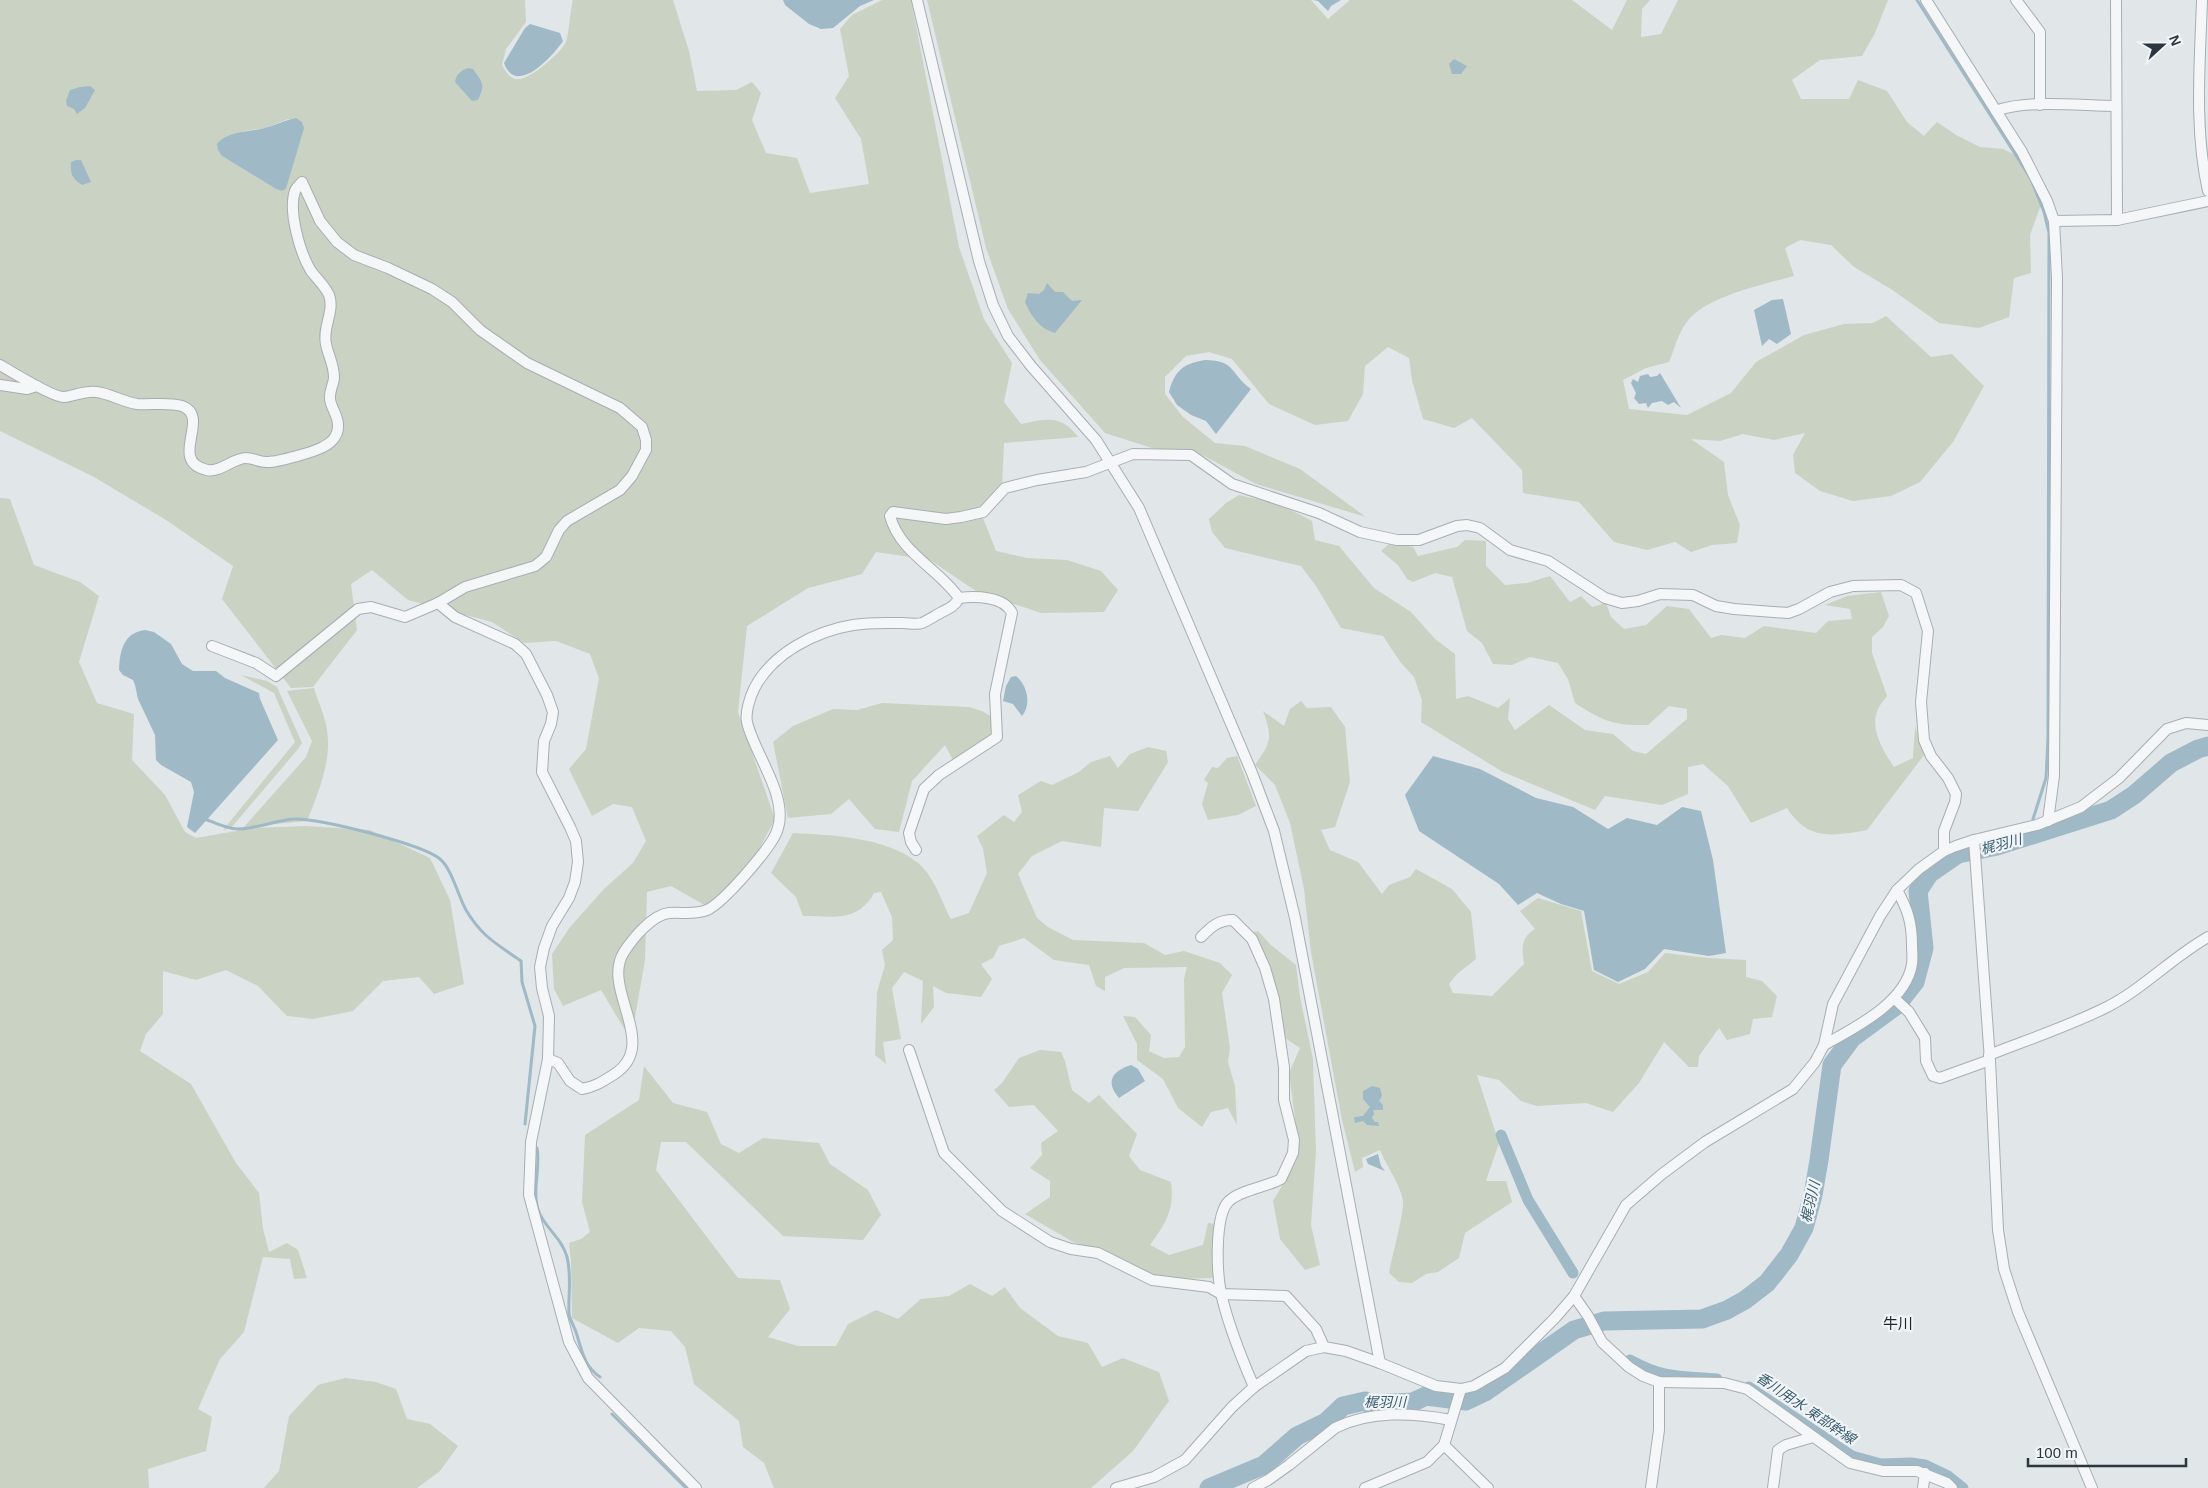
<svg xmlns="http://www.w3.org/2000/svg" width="2208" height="1488" viewBox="0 0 2208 1488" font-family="Arial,'Noto Sans JP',sans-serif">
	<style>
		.green { fill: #cad2c3; fill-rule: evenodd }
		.water { fill: #9fb9c6 }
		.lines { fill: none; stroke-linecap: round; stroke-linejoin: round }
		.stream { stroke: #9fb9c6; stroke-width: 3 }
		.canal { stroke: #9fb9c6; stroke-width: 11 }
		.river { stroke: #9fb9c6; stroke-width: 19 }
		.street-casing { stroke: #a7aeb3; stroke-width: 12 }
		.street { stroke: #f4f6f7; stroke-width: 10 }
		.labels { text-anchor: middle; stroke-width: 4.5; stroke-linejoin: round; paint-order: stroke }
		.water-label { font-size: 14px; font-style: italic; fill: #385c70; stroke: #f1f4f6 }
		.quarter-label { font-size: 15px; fill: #1d2730; stroke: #f1f4f6 }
	</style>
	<rect width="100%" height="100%" fill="#e1e6e9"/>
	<g class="green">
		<path d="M0,0H525L526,22L506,49L502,65C505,70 508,77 515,79C527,83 561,53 566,42C569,33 570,11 573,0H673L689,51L697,91L736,90L752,82L761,93L752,120L766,153L797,158L810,193L869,184L861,139L835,98L849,76L840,29L852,15L882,0H911L959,247L984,319L1012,363L1004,402L1021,424C1046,419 1061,414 1078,437L1004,443L1002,486L983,518L996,551L1027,558L1067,560L1101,571L1118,590L1104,612L1041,613L976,591L930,560L876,552L862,574L808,588L747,626L738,712L775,819L754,859L708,907L671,886L647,892L645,960L631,1040L601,990L563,1006L554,989L552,954L570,927L604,889L633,863L646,841L632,807L613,804L592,816L569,769L586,749L599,678L590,654L556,641L524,643L492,622L408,600L372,570L351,584L357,630L313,687L291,688L222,599L233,566L166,520L94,477L0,431ZM288,119L302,122L303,128L286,189L282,191L276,189L222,156L244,131L266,128Z"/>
		<path d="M927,0H1311L1328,19L1350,0H1572L1612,30L1627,0H1650L1642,9L1641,37L1661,34L1678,0H1888L1875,33L1862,56L1820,60L1792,80L1801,99H1849L1858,80L1887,91L1907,122L1924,136L1937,122L1956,135L1980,147L2003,149L2032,163L2043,199L2030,235L2031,273L2014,278L2009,317L1979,328L1939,323L1891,289L1854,267L1831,245L1800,240L1785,248L1794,276C1763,285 1705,296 1686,323C1678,334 1674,350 1669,362L1646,368L1623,380L1629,409L1687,415L1731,393L1756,362L1804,335L1844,324L1873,323L1886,316L1931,357L1952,354L1984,386L1953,442L1920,482L1891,496L1853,501L1820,491L1795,473L1793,455L1805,433L1774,440L1743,434L1720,441L1691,439L1724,462L1728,495L1740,525L1737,543L1712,545L1691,552L1675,542L1647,550L1614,542L1579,502L1523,493L1522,470L1472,418L1454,428L1423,419L1412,380L1409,358L1388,347L1365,366L1363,394L1348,421L1315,425L1269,404L1232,359L1209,352L1186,356L1165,377V394L1183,417L1215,443L1245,446L1300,469L1366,517L1256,484L1193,450H1158L1105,433L1040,360L1008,309L986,248Z"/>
		<path d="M1239,495L1281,505L1312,521L1315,540L1339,546L1374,588L1411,612L1435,639L1455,654L1456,699L1468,696L1498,708L1510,698L1508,719L1515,730L1549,705L1585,730L1613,734L1633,751L1646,754L1687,719V709L1669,706L1648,725C1614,726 1603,721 1575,703L1568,679L1558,663L1530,657L1512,665L1493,664L1482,643L1467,631L1452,577L1435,573L1413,582L1407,579L1398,565L1381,551L1391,542L1413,547L1418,556L1457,547L1465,540L1486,541V566L1505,585L1527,583L1550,576L1570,602L1581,596L1592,607L1606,603L1611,617L1624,629L1646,625L1667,606L1689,609L1711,638L1721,635L1745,638L1764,626L1816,633L1828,621L1852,619L1850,609L1825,605L1847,596L1881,592L1889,616L1883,627L1872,637V653L1887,696C1884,700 1880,704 1878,709C1869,728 1883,751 1894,767L1913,758L1915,726L1924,755L1867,830C1833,836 1808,841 1787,808L1751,823L1728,786L1703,764L1688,767V794L1662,805L1605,796L1595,810L1503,772L1421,722L1422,700L1414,677L1401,663L1383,636L1341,628L1316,586L1301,566L1225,548L1212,532L1209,519L1226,503Z"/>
		<path d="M0,498L10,499L34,565L80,582L99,596L79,662L97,703L134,714L132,760L165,795L185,832L196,838L253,828L306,826L370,830L430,858L450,900L464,984L434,994L419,977L383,981L353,1011L313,1019L287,1016L258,986L226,970L196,980L163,971V1014L146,1034L140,1051L191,1084L236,1163L259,1193L263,1229L269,1252L287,1243L298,1250L307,1278L294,1279L290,1259L263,1257L244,1332L220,1359L198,1409L212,1417L206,1451L148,1469L149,1488H0Z"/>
		<path d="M241,675L267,681L277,687L302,743L298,749L231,828L223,830L295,742L274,693Z"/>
		<path d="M314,688C318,702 325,716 327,730C332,761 318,793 307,821L244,827L306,757L312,741L287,691Z"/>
		<path d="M1301,701L1307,708L1331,707L1345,727L1350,782L1335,827L1321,830L1330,850L1358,862L1382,894L1389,885L1410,877L1416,869L1452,889L1471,912L1476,959L1457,974L1449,984L1453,993L1492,996L1524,964C1522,949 1520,938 1535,929L1520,911L1538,898L1581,911L1592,971L1619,984L1648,972L1665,953L1708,958L1746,960V977L1762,981L1777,996L1772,1017L1753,1019L1750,1034L1727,1040L1719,1028L1699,1056L1698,1067H1689L1664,1042L1639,1083L1613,1112L1586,1103L1537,1106L1521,1101L1499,1080L1477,1075L1499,1143L1486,1181H1506L1512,1202L1465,1233L1459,1258L1438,1272L1426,1274L1412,1283L1399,1282L1389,1273C1391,1260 1405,1210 1403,1200C1399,1182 1387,1167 1380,1150L1362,1158L1363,1167L1355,1172L1342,1120L1311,952L1304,889L1290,823L1275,785L1255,765C1271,742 1273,739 1263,711L1284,726L1290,709Z"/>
		<path d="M882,703L969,707L982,711L992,717V740L954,762L945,745L912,781L899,832L875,829L849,799L831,814L788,818L773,742L793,726L833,709L857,710Z"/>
		<path d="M1148,747L1166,751L1168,762L1138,811L1104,808L1101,847L1062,841L1032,856L1018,874L1037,918L1048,927L1073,940L1144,943L1165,955L1184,951L1220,963L1232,975L1222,993L1230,1048L1228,1062L1235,1086L1237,1125L1228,1108L1211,1112L1202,1127L1178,1108L1163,1079L1137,1060V1044L1123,1016L1135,1017L1151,1035L1149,1051L1164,1058L1179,1057L1185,1047L1184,979L1187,967L1124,968L1105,977V991L1096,986L1089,965L1054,960L1024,938L999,946L993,958L981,964L992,979L981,997L946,993L933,986L934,1007L921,1024L923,981L904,972L892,988L901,1039L883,1042L886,1064L875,1055L877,992L885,965L882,950L893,940L892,917L881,892L874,893C857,923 833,916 803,916L796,897L771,873L793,833C831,835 887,837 918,863C935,877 941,901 951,919L969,913L987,873L983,849L977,836L1004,815L1014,822L1022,812L1018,795L1041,781L1052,785L1079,772L1091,762L1110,756L1118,768L1130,754Z"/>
		<path d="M1237,756L1256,806L1238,815L1208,820L1202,804L1208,783L1204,780L1212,767L1218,768L1227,758Z"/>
		<path d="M1258,931L1271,945L1296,965L1300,997L1313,1059L1316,1152L1311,1225L1320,1265L1305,1270L1280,1239L1273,1201L1288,1176L1299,1148L1289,1073L1300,1048L1282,1036L1251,933Z"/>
		<path d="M1040,1050L1061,1052L1065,1061L1072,1090L1089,1103L1099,1095L1137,1134L1129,1156L1140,1170L1171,1182C1175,1210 1165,1224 1150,1245L1169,1255L1203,1245L1208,1223L1215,1224L1213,1278L1177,1279L1153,1276L1101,1252L1073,1242L1025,1214L1050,1197V1181L1030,1168L1042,1155L1041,1143L1058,1131L1034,1105L1009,1107L994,1090L1002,1083L1019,1058Z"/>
		<path d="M644,1066L673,1103L707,1112L721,1144L739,1153L763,1138L819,1143L830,1164L868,1190L881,1215L863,1240L783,1236L686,1142H661L656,1170L738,1278L780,1280L790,1309L768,1337L798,1346H836L848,1324L876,1310L898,1319L921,1299L949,1296L970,1284L992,1296L1005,1287L1020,1308L1058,1336L1088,1343L1102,1367L1123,1358L1159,1372L1169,1401L1133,1451L1091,1488H774L764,1463L743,1447L739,1421L694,1384L685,1347L671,1331L639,1328L618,1343L572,1318L571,1261L569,1243L581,1239L590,1232L582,1202L585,1135L639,1100Z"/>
		<path d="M345,1378L376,1382L396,1389L407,1419L430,1424L458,1446L440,1471L417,1488H264L279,1471L289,1416L318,1385Z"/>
	</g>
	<g class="water">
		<path d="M783,0H874L860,6L833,28L821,29L809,24L785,5Z"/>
		<path d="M1313,0H1341L1331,6L1328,11L1318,1Z"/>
		<path d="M530,24L560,33L563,41C553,56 516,97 504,63L525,28Z"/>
		<path d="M1454,59L1467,66L1461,74H1452L1449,64Z"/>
		<path d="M468,68L473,69C482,82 486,84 478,100L472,101L455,82C456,75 461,70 468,68Z"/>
		<path d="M90,86L95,90L85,108L77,114L74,109L67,106L66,101L70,90L80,87Z"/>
		<path d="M296,118L302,122L304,128L286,189L282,191L276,189L222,156L218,150L217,144C227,131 250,132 265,128C276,125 285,120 296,118Z"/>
		<path d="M76,160H81L91,182L82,185C72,178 70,174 71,162Z"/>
		<path d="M1047,283L1055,292H1063L1072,301L1082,300L1055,333C1040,329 1031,316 1025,302L1028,293L1039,294L1044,290Z"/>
		<path d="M1783,299L1791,334L1777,344L1769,339L1762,346L1754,310L1772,300Z"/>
		<path d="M1205,360C1236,360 1230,374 1251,389L1216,434L1206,421L1191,415L1177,405L1169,392C1175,370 1183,364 1205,360Z"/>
		<path d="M1660,373L1681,408L1674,402L1668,405L1662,401L1652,403L1648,408L1646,403L1639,404L1634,398L1636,393L1631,383L1633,379L1638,382L1640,376L1648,374L1650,377L1657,376Z"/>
		<path d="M145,630L154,632L171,644L182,664L193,671H216L225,678L259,693L260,699L278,740L195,833L187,827L194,792L191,782L161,765L156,760L155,735L138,699L135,685L133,680L123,675L119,670C120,651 123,633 145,630Z"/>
		<path d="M1016,676C1027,685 1032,704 1022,716L1013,704L1003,701L1006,686L1011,677Z"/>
		<path d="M1433,756L1480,769L1536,798L1573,807L1608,829L1627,818L1657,825L1682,807L1701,811L1713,860L1726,953L1709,956L1664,949L1645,969L1618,982L1594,970L1584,911L1561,904L1537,893L1518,905L1499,884L1419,831L1405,795Z"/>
		<path d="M1131,1065L1138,1069L1145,1081L1119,1098C1105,1082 1112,1071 1131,1065Z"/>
		<path d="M1372,1086L1380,1088L1382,1096L1379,1101L1383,1105V1110H1373L1374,1114L1372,1118L1375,1122H1378L1379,1126L1367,1125L1363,1121L1355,1123L1354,1117L1363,1116L1370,1107L1363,1099V1091Z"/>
		<path d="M1378,1154L1381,1166L1385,1171L1368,1164L1366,1159Z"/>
	</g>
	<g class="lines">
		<g class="stream">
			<path d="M1917,0L2031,179"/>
			<path d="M205,819C215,823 227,829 238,829C256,829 276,820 294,819C317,817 424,845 440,859C452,869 458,896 466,910C482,937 497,944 521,961L522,982L535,1026L525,1124"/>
			<path d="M2033,819L2046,778L2048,738L2049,233L2044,212L2033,184"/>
			<path d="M537,1148C541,1168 531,1193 539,1212C545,1228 562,1238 567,1257C572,1276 568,1295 569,1314C570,1320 574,1326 576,1332C582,1350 583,1365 600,1377"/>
			<path d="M612,1414L686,1488"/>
		</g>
		<g class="canal">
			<path d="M1501,1135L1528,1200L1573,1273"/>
			<path d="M1630,1360C1665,1379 1680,1376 1717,1379"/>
			<path d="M1749,1387L1852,1456L1881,1464L1911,1463L1925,1465L1948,1476L1963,1488"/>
		</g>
		<path class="river" d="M1209,1488L1264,1465L1297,1436L1326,1422L1343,1406L1365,1401L1370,1404L1413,1402L1426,1396L1466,1401L1485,1392L1574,1330L1604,1321L1702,1319L1727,1310L1745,1300L1767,1283L1789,1255L1804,1228L1813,1195L1819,1160L1832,1065L1852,1038L1897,1005L1915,982L1924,948L1918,891L1929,874L1958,854L1997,846L2111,810L2134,795L2171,763L2198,749L2208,746"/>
		<defs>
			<g id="street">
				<path d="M917,0L979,261L993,305L1008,336L1031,366L1096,440L1139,508L1252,773L1274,831L1295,918L1380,1363"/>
				<path d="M1926,0L2022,152L2047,201L2054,221L2057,278L2054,776L2048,821"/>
				<path d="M2016,0L2040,32V105"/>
				<path d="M2116,0L2117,220"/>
				<path d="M2202,0C2200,63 2194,129 2208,191"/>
				<path d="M1996,111C2026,99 2082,106 2116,106"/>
				<path d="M2054,221L2117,220L2208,201"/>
				<path d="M0,365C10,371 54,398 64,397C75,396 85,390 97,392C111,394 123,402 137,404C151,405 168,402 182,406C212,417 167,461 207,470C220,473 233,458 246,458C254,458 261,463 268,462C278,462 314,452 323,447C331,443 338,436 338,427C339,416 331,409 330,399C329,391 334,384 334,377C334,365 328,355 326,344C322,328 335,311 329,295C325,286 317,279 311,271C300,253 288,211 295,191C296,188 300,184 302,182L320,221L337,242L354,255L388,268L432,289L452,302L480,330L527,363L620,408L642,427L646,440V450L632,476L620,490L567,521L559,530L546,557L535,566L465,587L438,603L405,617L371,607L358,609L276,676L256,663L212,646"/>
				<path d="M0,385L27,389L37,386"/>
				<path d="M438,603L455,617L515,644L526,654L547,695L553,712L551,724L544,741L542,772L570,827L576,841L578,862L575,882L569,898L552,926L544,948L540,967L542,988L549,1016L548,1059L531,1142L529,1195L569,1342L588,1378L696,1488"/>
				<path d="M1974,840L1990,1060L1998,1230L2004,1269L2018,1312L2092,1488"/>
				<path d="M916,850L911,842L909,833L924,789L939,775L997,737L995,694L1012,613C1004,596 975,596 959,598"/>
				<path d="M1201,937C1211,927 1218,920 1233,920L1252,939L1265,968L1274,999L1284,1067V1100L1294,1140L1293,1153L1281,1179C1267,1187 1240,1190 1229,1201C1214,1215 1217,1274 1221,1293C1228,1325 1241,1357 1254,1387"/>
				<path d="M1894,998L1909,1012L1925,1038L1926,1061L1933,1076L1940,1078L1990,1060"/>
				<path d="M1824,1045C1854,1028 1906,1003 1912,964C1913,958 1912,951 1912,945C1912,923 1908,910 1897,890"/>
				<path d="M909,1050L944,1153L1002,1211L1050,1242L1071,1249L1098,1253L1152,1280L1209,1287L1221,1294L1286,1296L1316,1329L1324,1347"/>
				<path d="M1989,1055C2027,1040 2066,1027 2103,1009C2141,991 2171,958 2208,937"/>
				<path d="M548,1059L558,1063L570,1081L582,1089C594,1087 602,1082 613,1075C662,1045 600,989 624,952C633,938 652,915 669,913C681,912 696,915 707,910C723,903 771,848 777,831C790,797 754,754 747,722C745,713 750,697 754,689C772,653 816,631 853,625C870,622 887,623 903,623C909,623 917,625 922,623C929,620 936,615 942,612C950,608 955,606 959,598C939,569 900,553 890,516L893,512L946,519L961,517L983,512L1005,488L1037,480L1086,472L1133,454L1191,455L1232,484L1319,513L1360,532L1397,540H1419L1457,526L1467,525L1480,528L1510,550L1548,561L1605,598L1622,603L1638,601L1660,594L1693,595L1716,606L1734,609L1788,613L1799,609L1830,592L1853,586L1901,585L1916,593L1928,631L1921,702L1924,740L1931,756L1948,778L1956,794L1955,802L1944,831V851"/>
				<path d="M1574,1296L1588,1316L1602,1342L1629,1367L1643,1376L1659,1382L1724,1383L1747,1389L1850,1463L1883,1471H1917L1947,1483L1952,1488"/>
				<path d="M1444,1445L1488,1488"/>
				<path d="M1116,1488L1154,1477L1185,1460L1232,1407L1254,1387L1306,1351L1324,1347L1346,1351L1380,1363L1436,1386L1461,1389L1474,1386L1505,1368L1555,1318L1574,1296L1626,1205L1662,1174L1705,1142L1793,1089L1815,1062L1824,1045L1833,1004L1880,916L1897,890L1919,869L1944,851L1956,846L1974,840L2037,825L2081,807L2119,778L2167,729L2186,723L2208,725"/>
				<path d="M1253,1488L1268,1480L1289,1465L1335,1428C1371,1410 1413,1413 1451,1420"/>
				<path d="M1365,1488L1427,1462L1444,1445L1461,1389"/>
				<path d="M1651,1488L1659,1430V1382"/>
				<path d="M1773,1488L1778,1450L1786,1445L1813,1437"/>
				<path d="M1923,1488L1925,1473"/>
			</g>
		</defs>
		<use href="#street" class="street-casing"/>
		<use href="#street" class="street"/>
	</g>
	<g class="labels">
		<g class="water-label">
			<text transform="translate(2001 844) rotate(-15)" y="5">梶羽川</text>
			<text transform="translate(1810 1202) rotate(-77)" y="5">梶羽川</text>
			<text x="1385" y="1407">梶羽川</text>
			<text transform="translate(1806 1408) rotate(34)" y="5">香川用水 東部幹線</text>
		</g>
		<g class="quarter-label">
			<text x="1898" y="1329">牛川</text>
		</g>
	</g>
	<g transform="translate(2163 45) rotate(69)" stroke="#f1f4f6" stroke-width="4" paint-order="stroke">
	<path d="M0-4L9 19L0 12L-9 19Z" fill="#2b363f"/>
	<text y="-8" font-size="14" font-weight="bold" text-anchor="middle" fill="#2b363f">N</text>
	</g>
	<path d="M2028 1458v8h158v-8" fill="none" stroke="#2b363f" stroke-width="2.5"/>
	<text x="2036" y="1458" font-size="15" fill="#2b363f" stroke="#f1f4f6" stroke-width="4" paint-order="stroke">100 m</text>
</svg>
